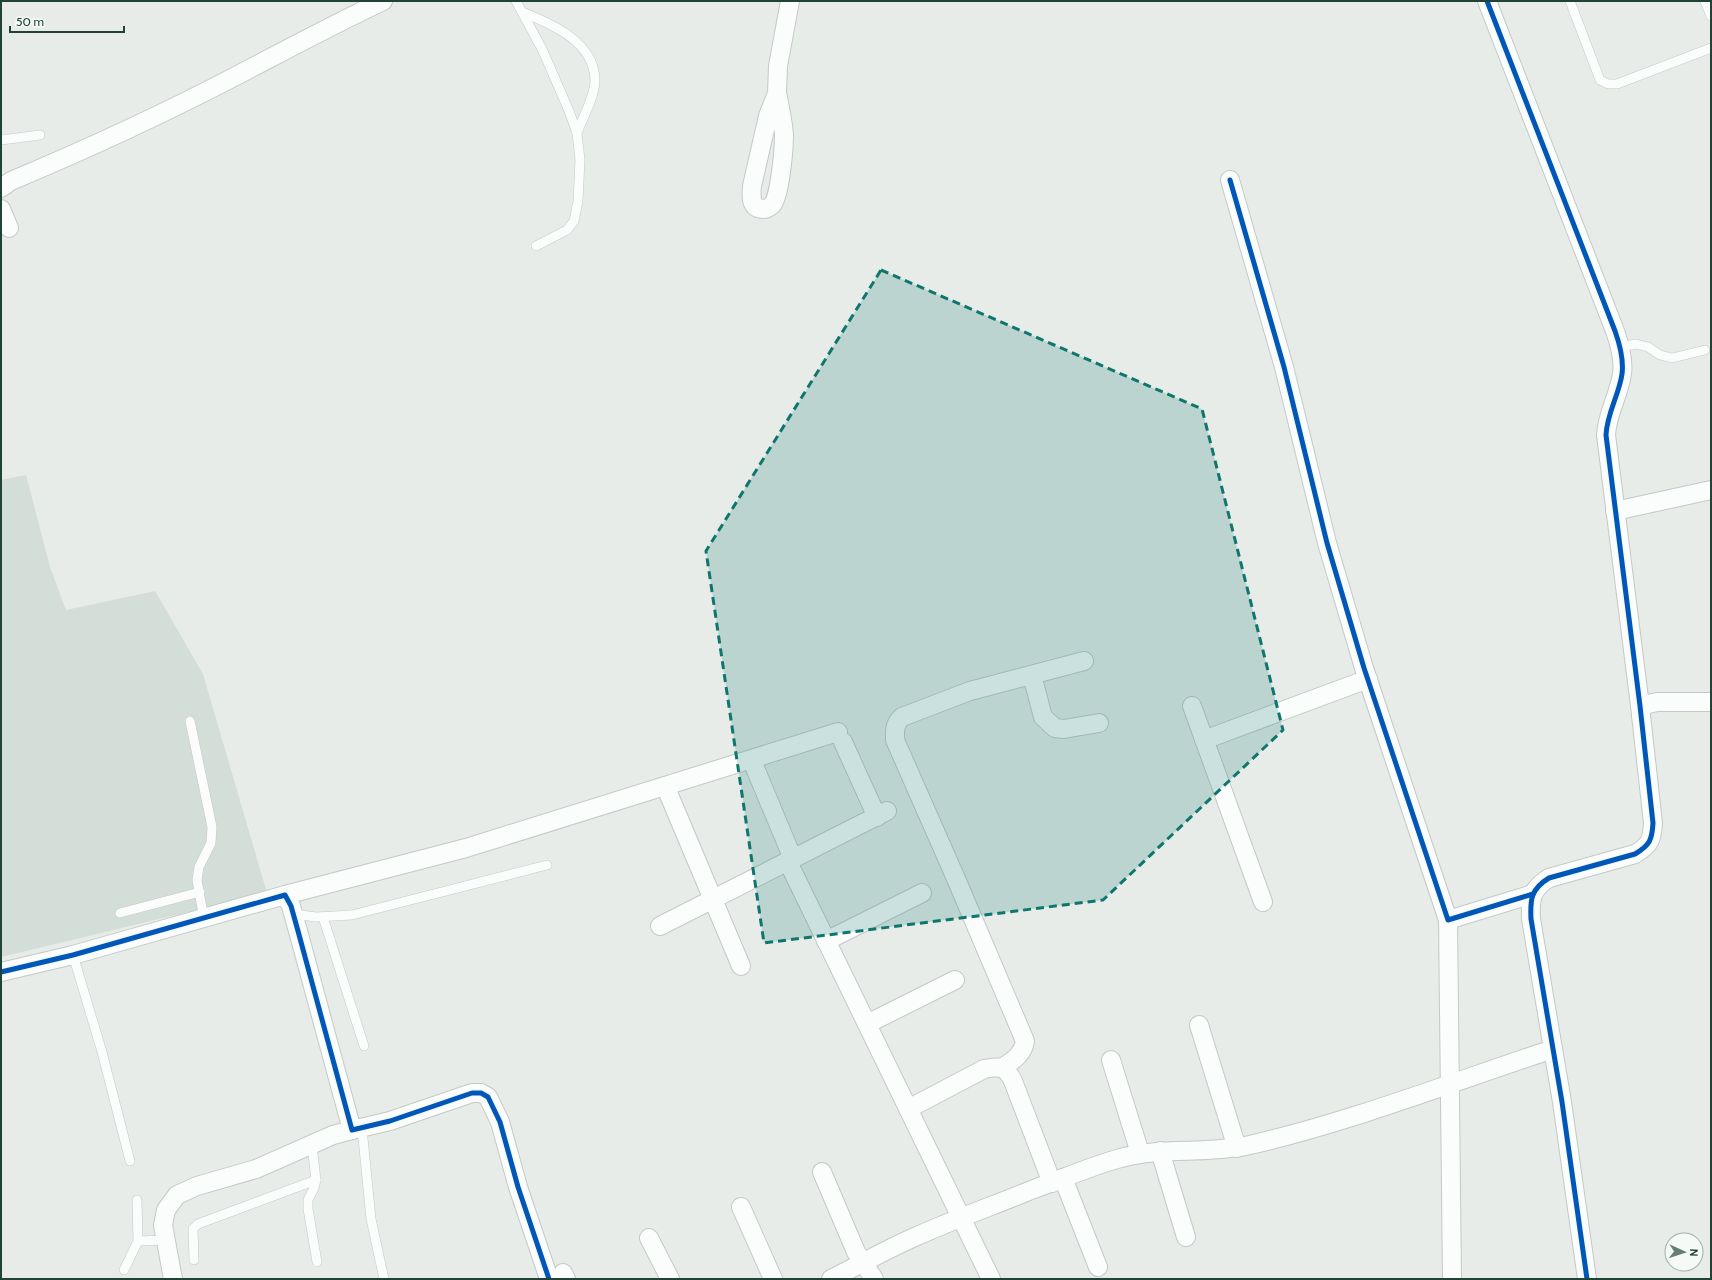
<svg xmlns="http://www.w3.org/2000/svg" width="1712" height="1280" viewBox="0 0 1712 1280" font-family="Cabin,sans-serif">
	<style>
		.built { fill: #d4ded8 }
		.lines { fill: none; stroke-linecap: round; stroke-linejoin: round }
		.service-casing { stroke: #c4c9c6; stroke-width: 10 }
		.minor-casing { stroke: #c4c9c6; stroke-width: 20 }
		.service { stroke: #fbfcfc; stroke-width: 9 }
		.minor { stroke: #fbfcfc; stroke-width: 18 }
		.cycleway-casing { stroke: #f5faf7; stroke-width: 8 }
		.cycleway { stroke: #0057b8; stroke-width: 5 }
		.marked { fill: #0f766e; fill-opacity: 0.2; stroke: #0f766e; stroke-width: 3; stroke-dasharray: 8 5; stroke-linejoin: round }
	</style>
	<rect width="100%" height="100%" fill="#e7ece9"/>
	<path class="built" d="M26,475L50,567L66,610L155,591L203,674L267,893L1,957V480Z"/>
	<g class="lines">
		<defs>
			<g id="service">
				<path d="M516,1L543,51L569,111L577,133L580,160L578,201L574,221L567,230L536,246"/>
				<path d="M1570,1L1600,80L1608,84H1617L1711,48"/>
				<path d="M1705,1L1711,16"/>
				<path d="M522,12C552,24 595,42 595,81C594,98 583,117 577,133"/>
				<path d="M1,140L40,135"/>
				<path d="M1620,347L1636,344L1648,347L1660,355L1672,358L1705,350"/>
				<path d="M190,721L212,827L211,843L199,867L197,880L204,919"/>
				<path d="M120,913L200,892"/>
				<path d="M293,914L316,917L352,915L547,865"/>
				<path d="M323,917L364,1046"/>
				<path d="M73,955L102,1052L130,1161"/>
				<path d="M362,1128L371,1219L384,1279"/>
				<path d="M312,1145L316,1180L314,1188L308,1200V1209L317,1262"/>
				<path d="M137,1200L138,1241L166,1240"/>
				<path d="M194,1260L193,1229L198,1224L316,1180"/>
				<path d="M124,1270L138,1241"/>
			</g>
			<g id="minor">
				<path d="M1487,1L1615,331C1620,345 1624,359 1622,374C1619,395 1607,413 1606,435L1640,706L1653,823C1652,840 1650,845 1635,854L1549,878C1531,889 1530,899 1531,919L1562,1102L1587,1279"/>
				<path d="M777,93C780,107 783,121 784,135C784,148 780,197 772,205C770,207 766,209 764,209C750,209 751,197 752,186L768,116L777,93L778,66L790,1"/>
				<path d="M1230,180L1284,367L1327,543L1364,668L1448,920L1533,894"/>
				<path d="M1,188L11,181C87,149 161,115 234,77C284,51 332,25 383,1"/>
				<path d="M1,209L9,228"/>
				<path d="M1615,511L1711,490"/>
				<path d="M1032,675L1043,717L1055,728L1064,729L1099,723"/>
				<path d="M1192,706L1263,902"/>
				<path d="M1640,706L1657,702H1711"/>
				<path d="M1204,740L1368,679"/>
				<path d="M843,742L877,817"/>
				<path d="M755,768L793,859"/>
				<path d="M669,795L741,966"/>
				<path d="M788,862L991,1279"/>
				<path d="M285,895L466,848L838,732"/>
				<path d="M1448,920L1452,1279"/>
				<path d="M660,926L887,811"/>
				<path d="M826,941L922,893"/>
				<path d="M1,972L73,955L285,895L291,906L298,931L352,1130L390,1121L472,1093H481L488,1097L500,1122L518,1187L549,1279"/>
				<path d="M867,1024L955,980"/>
				<path d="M1199,1025L1237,1148"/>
				<path d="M1111,1060L1140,1153"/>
				<path d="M1002,1068C1012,1061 1023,1055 1025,1041L957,881L895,740C895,731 894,724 902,717L970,691L1084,661"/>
				<path d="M908,1109L984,1069C999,1066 1006,1066 1013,1081L1052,1183"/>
				<path d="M1160,1151L1186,1237"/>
				<path d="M822,1172L856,1252L874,1279"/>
				<path d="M1063,1178L1098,1267"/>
				<path d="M741,1207L773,1279"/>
				<path d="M649,1238L670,1279"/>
				<path d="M563,1273L566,1279"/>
				<path d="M173,1279L163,1225L166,1210L177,1195L197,1186L256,1169L333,1135L352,1130"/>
				<path d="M831,1279C859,1265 887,1249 917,1236C955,1219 995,1205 1034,1189C1062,1179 1089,1167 1117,1159C1161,1146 1205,1155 1250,1145C1353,1121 1453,1082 1553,1049"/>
			</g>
		</defs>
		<use href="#service" class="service-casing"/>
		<use href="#minor" class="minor-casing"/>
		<use href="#service" class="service"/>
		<use href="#minor" class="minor"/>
		<defs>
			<g id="cycleway">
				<path d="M1487,1L1615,331C1620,345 1624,359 1622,374C1619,395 1607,413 1606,435L1640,706L1653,823C1652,840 1650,845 1635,854L1549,878C1531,889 1530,899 1531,919L1562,1102L1587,1279"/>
				<path d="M1230,180L1284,367L1327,543L1364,668L1448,920L1533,894"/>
				<path d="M1,972L73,955L285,895L291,906L298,931L352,1130L390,1121L472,1093H481L488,1097L500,1122L518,1187L549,1279"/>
			</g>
		</defs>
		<use href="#cycleway" class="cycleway-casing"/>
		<use href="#cycleway" class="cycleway"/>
	</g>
	<path class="marked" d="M881,270L1202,409L1283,730L1103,900L764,943L706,551Z"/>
	<rect width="1712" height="1280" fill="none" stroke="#214236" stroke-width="4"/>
	<g transform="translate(1684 1252) rotate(93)"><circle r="19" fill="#f5faf7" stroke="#a0b0aa"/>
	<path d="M0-3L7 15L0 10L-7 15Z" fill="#667e75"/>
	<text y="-6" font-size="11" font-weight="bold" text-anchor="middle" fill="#214236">N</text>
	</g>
	<path d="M10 26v6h114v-6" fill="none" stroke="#214236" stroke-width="2"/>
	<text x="16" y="26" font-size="12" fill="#214236" stroke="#f5faf7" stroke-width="3" paint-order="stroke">50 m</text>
</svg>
